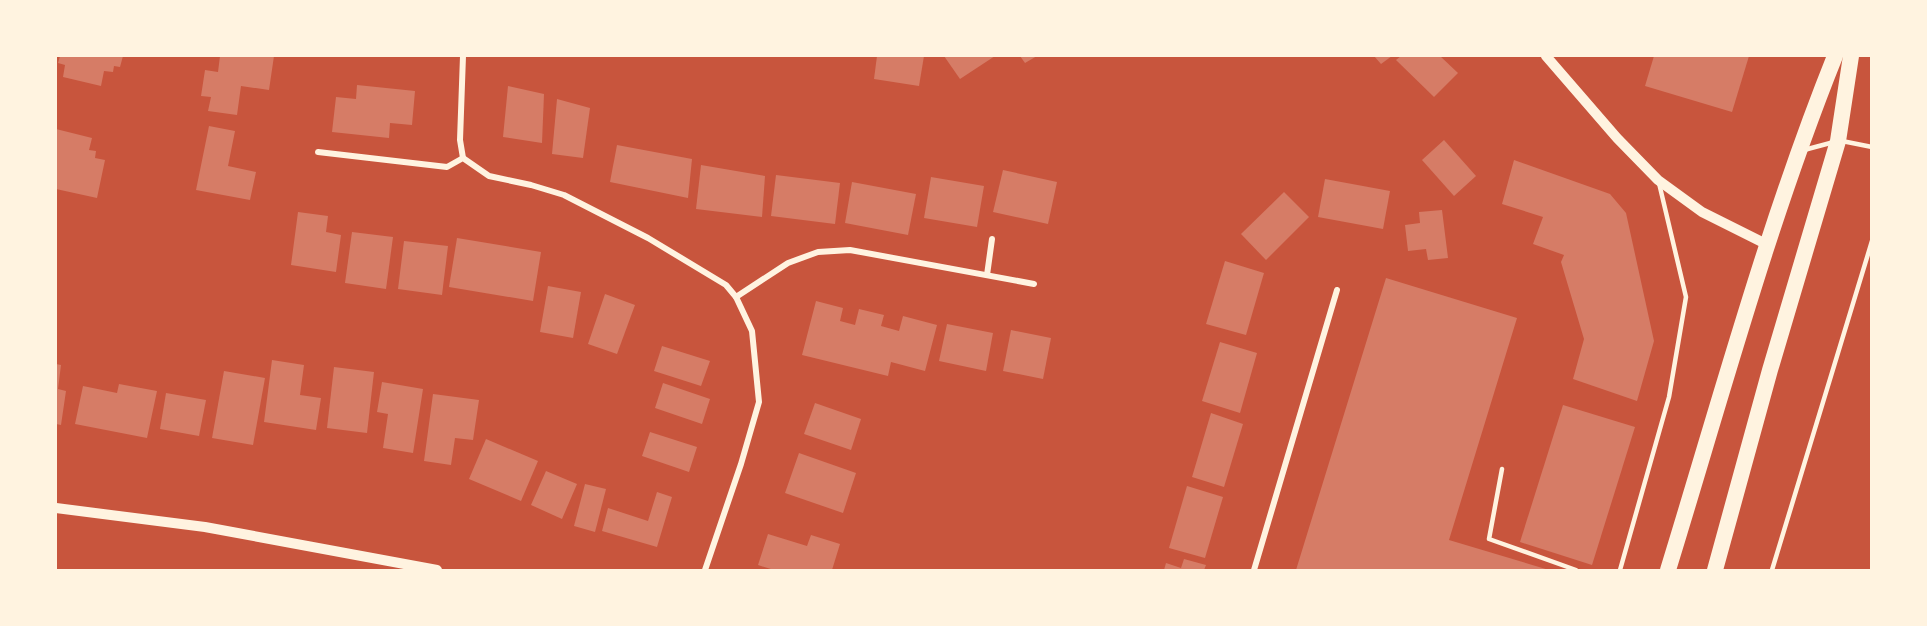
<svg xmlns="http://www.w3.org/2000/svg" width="1927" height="626" viewBox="0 0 1927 626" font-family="'Source Sans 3',sans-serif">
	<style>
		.building { fill: #d67c66 }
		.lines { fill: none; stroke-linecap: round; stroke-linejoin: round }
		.service { stroke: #fff3e0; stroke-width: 4.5 }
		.minor { stroke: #fff3e0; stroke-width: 6 }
		.tertiary { stroke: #fff3e0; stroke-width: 10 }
		.trunk { stroke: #fff3e0; stroke-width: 16 }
	</style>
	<rect width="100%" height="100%" fill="#c8553d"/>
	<g class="building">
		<path d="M60,56H123L120,67L114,66L113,72L104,71L101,86L63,77L65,65L58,63Z"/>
		<path d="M220,56H274L269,90L241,86L237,115L208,111L211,97L201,96L205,70L218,72Z"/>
		<path d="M877,56H924L919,86L874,79Z"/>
		<path d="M944,56H995L960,79Z"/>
		<path d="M1020,56H1037L1025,63Z"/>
		<path d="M1374,56H1392L1381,64Z"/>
		<path d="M1401,56H1440L1458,73L1434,97L1396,60Z"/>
		<path d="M1654,56H1749L1732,112L1645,86Z"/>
		<path d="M357,85L415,91L412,125L390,123L389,138L332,132L336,97L356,99Z"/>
		<path d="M508,86L544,94L542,143L503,137Z"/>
		<path d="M557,99L590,108L583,158L552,154Z"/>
		<path d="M209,126L235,131L228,166L256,172L250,200L196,190Z"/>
		<path d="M56,129L92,138L89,150L96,151L95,158L105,160L97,198L56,189Z"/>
		<path d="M1444,140L1476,176L1454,196L1422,160Z"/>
		<path d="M617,145L692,159L688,198L610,182Z"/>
		<path d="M1514,160L1610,194L1626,213L1654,341L1637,401L1573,379L1584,339L1561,262L1564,255L1533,244L1543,217L1502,204Z"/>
		<path d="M701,165L765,176L762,217L696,209Z"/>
		<path d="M1003,170L1057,182L1048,224L993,212Z"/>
		<path d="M776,175L840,183L835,224L771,216Z"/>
		<path d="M931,177L984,186L977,227L924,218Z"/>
		<path d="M1325,179L1390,191L1383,229L1318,217Z"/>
		<path d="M852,182L916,194L908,235L845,223Z"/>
		<path d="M1284,192L1309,217L1266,260L1241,234Z"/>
		<path d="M1442,210L1448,258L1428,260L1426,249L1408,251L1405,225L1420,223L1419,212Z"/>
		<path d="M298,212L328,216L326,232L341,235L336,272L291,265Z"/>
		<path d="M352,232L393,237L386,289L345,283Z"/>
		<path d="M457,238L541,252L533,301L449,287Z"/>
		<path d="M404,241L448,246L442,295L398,289Z"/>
		<path d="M1225,261L1264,273L1246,335L1206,324Z"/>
		<path d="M1386,278L1517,318L1449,540L1549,570H1296Z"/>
		<path d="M548,286L581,292L573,338L540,332Z"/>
		<path d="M605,294L635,305L617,354L588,344Z"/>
		<path d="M816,301L843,308L840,321L855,325L859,309L884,315L881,326L899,331L903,316L937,325L925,371L891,362L888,376L802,355Z"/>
		<path d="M947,324L993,333L986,371L939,361Z"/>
		<path d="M1011,330L1051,338L1043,379L1003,371Z"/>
		<path d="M1220,342L1257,353L1240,413L1202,401Z"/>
		<path d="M662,346L710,361L701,386L654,371Z"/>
		<path d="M272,360L304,365L300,395L321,398L316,430L264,422Z"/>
		<path d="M56,364L61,365L58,389L66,391L61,425L56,424Z"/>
		<path d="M334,367L374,372L367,433L327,428Z"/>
		<path d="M224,371L265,378L253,445L212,438Z"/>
		<path d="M382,382L423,389L413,453L383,448L388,414L377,412Z"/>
		<path d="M663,383L710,399L702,424L655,408Z"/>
		<path d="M119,384L157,391L147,438L75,424L83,386L117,393Z"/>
		<path d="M166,393L206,400L199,436L160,429Z"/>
		<path d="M433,394L479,400L473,440L455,438L451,465L424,461Z"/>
		<path d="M815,403L861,419L851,450L804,434Z"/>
		<path d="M1563,405L1635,427L1592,565L1520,542Z"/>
		<path d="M1211,413L1243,424L1224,487L1192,477Z"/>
		<path d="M650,432L697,447L689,472L642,456Z"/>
		<path d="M486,439L538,461L521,501L469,479Z"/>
		<path d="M799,453L856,473L843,513L785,493Z"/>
		<path d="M546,471L577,484L562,519L531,505Z"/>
		<path d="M585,484L606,489L595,532L574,526Z"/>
		<path d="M1187,486L1223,497L1205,558L1169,548Z"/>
		<path d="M657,492L672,497L657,547L602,531L608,508L648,521Z"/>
		<path d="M768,534L807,546L811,535L840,544L832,570H774L758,565Z"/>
		<path d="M1184,559L1206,565L1204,570H1164L1166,563L1181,568Z"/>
	</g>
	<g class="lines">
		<g class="service">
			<path d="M1842,141L1872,147"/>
			<path d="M1804,150L1834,142"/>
			<path d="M1502,469L1489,539L1576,570"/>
			<path d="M1620,570L1669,397L1686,297L1659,183"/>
			<path d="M1772,570L1872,241"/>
		</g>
		<g class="minor">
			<path d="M318,152L447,167L463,158L489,176L531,185L564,195L648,238L726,285L736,297L752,331L759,402L741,464L705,570"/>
			<path d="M463,158L460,140L463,56"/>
			<path d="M987,275L992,239"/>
			<path d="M736,297L788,263L818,252L850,250L1034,284"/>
			<path d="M1254,570L1337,290"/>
		</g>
		<g class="tertiary">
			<path d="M1546,56L1617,138L1658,180L1702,212L1768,245"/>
			<path d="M56,508L205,527L437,570"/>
		</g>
		<g class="trunk">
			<path d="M1668,570C1721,398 1768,223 1835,56"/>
			<path d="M1715,570L1770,370L1838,141L1851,56"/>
		</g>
	</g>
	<rect width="1927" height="626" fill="none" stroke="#fff3e0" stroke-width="114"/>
</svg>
